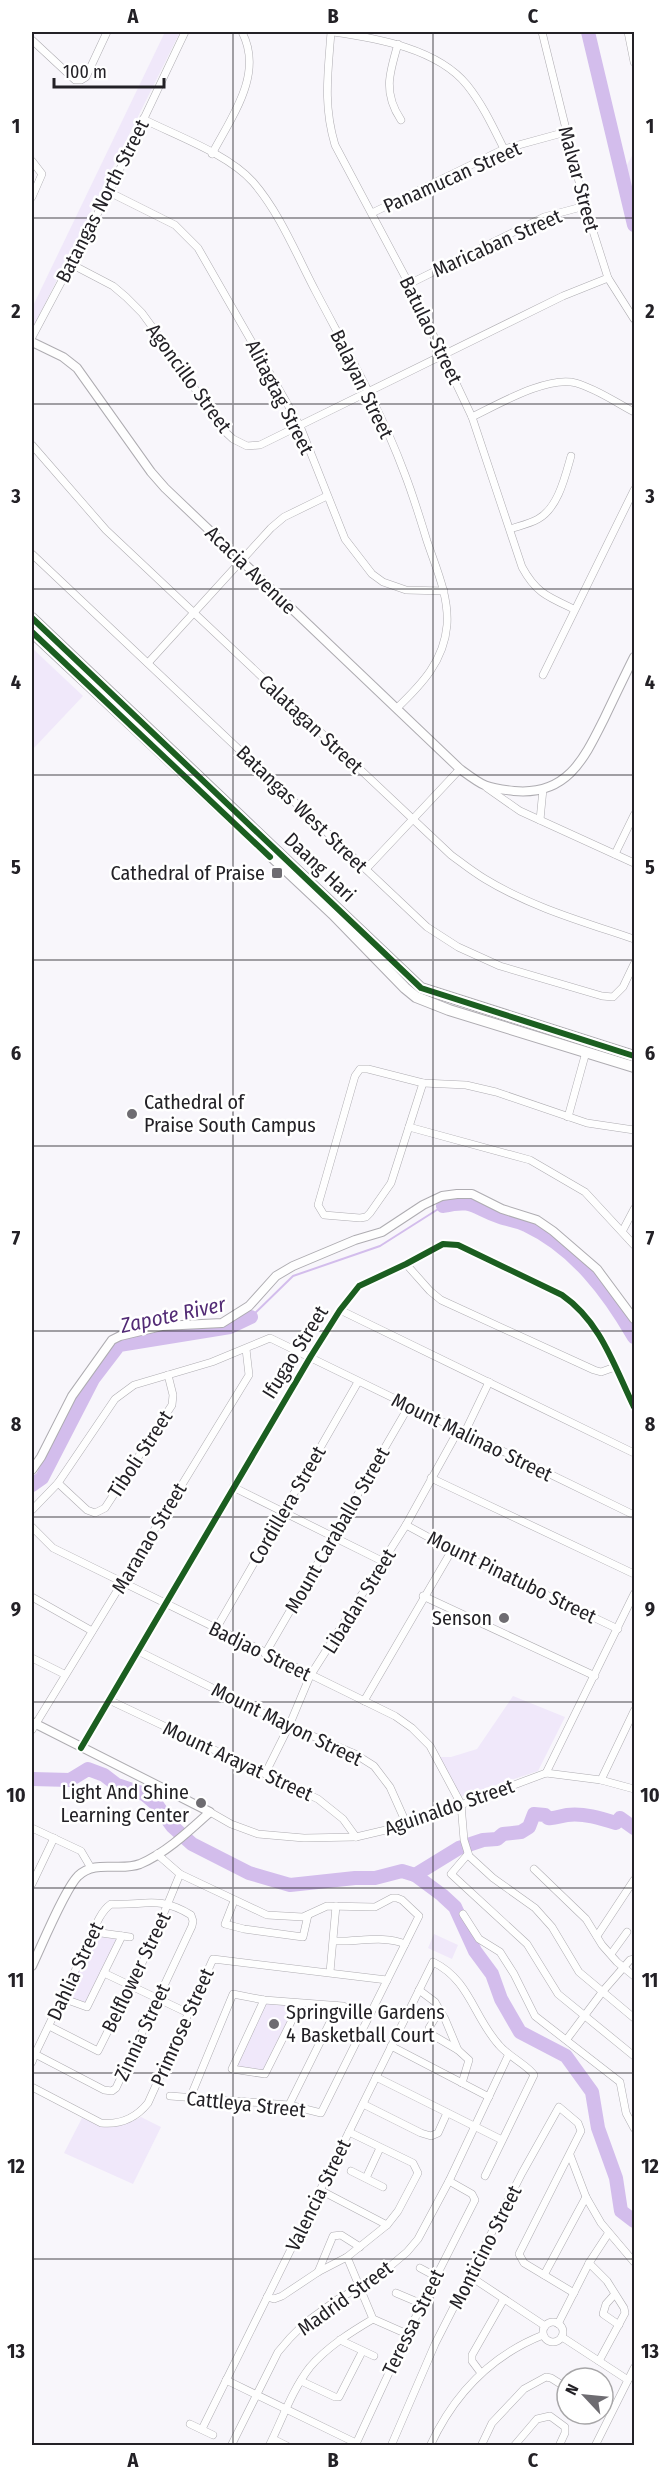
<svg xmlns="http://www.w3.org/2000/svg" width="666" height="2477" viewBox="0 0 666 2477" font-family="'Fira Sans Condensed',sans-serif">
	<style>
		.green { fill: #f0e8fa }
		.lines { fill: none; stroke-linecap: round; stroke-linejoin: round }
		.stream { stroke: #d3bdec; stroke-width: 2 }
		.river { stroke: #d3bdec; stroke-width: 14 }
		.minor-casing { stroke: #aeacb1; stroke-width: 8 }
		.tertiary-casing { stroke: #aeacb1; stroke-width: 10 }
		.primary-casing { stroke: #aeacb1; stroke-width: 12 }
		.minor { stroke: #fefefe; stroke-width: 7 }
		.tertiary { stroke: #fefefe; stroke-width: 8 }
		.primary { stroke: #fefefe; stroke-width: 10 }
		.cycleway-casing { stroke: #fff; stroke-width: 10 }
		.cycleway { stroke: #1b5e20; stroke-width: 6 }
		.grid { fill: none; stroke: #232126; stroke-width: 1.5; stroke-opacity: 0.55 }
		.poi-dot { fill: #6e6c71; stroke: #fff; stroke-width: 2 }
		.labels { text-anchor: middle; stroke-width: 5; stroke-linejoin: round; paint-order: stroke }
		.street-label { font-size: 20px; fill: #232126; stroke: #fff }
		.poi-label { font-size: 20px; fill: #232126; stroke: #fff; text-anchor: end }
		.water-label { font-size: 21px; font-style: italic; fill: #522a75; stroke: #fff }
		.neatline { fill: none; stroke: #232126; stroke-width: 2 }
		.grid-label { font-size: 20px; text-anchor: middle; font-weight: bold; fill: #232126 }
	</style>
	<rect width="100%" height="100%" fill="#f8f6fb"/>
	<g class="green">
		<path d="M165,32H180L32,330V308Z"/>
		<path d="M634,152V218L621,176Z"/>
		<path d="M32,648L83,696L32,750Z"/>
		<path d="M513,1696L565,1717L538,1771L460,1797L439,1757H451L477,1749Z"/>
		<path d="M434,1934L458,1945L452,1959L428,1948Z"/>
		<path d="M94,1936L117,1939L86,2003L66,1996Z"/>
		<path d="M266,2003L297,2006L264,2071L236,2067Z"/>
		<path d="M141,2117L161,2127L133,2184L64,2153L82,2118C104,2127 120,2129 141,2117Z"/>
	</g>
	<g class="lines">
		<path class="stream" d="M251,1317L293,1276L380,1246L443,1206"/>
		<g class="river">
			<path d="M588,32L634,225"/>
			<path d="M443,1206C474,1199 472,1207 500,1217C508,1220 518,1221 526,1225C575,1248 608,1292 634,1337"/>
			<path d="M32,1485L42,1478L93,1379L119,1345L230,1327L251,1317"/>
			<path d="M32,1779L70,1780L88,1769L104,1775L117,1785L144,1794L157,1805L172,1826L192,1844L249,1873L290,1885L355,1878H375L402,1871L415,1875L442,1895L455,1907L475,1951L492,1974L501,1999L520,2032L566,2056L592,2092L598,2128L616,2178L621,2211L634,2221"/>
			<path d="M415,1875L459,1848L483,1840L497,1839L503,1834L521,1832L529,1827L534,1814L545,1815L548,1818C555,1819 560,1816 567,1815C584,1813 600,1818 616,1823L620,1818L634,1828"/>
		</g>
		<defs>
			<g id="minor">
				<path d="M331,32C328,73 323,105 335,145L409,284L472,417L522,567C536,593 548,597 574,609"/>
				<path d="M333,32C377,38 438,49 467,85C483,105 493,127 504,149"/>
				<path d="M542,32L585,206L608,278L634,319"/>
				<path d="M628,32L634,62"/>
				<path d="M32,40L75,80H81L86,77L107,32"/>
				<path d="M398,44C389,74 383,93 401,120"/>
				<path d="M143,119C177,136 228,154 253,182C280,213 297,256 316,292C347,351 381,410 404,472C413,495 420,518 427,541C436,568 449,596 447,625C444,661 422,684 397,708"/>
				<path d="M212,154C232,116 264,74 242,32"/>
				<path d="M32,161L42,174L32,197"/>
				<path d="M109,192L175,225L198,248L300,426L345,539L372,574L383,582L406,590L444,591"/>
				<path d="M372,213L504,149L566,132"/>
				<path d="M71,264L113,286L126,297L142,313L172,354L220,427L233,439L247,446L260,445L563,296L608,278"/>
				<path d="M409,284L544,217L585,206"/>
				<path d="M32,337L109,192L185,32"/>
				<path d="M472,417C497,405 548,375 576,383C597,389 615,402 634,412"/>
				<path d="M32,445L106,530L451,855C462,863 473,872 485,879C531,907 584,922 634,939"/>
				<path d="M510,529C519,526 529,524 538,519C558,508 565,477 571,456"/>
				<path d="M32,554L427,927L458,947L500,966L602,996L613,997L623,987L634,964"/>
				<path d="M148,663L271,528L284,517L327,496"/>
				<path d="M543,675L634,490"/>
				<path d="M487,788L520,811L634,863"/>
				<path d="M540,820L543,789"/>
				<path d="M615,854L634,815"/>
				<path d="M366,869L460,769"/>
				<path d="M360,1069H368L423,1083L391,1183L370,1213L366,1217L360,1218L324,1215L318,1205L355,1076Z"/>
				<path d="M423,1083L466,1085L496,1092L587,1123L634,1130"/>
				<path d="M568,1117L586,1052"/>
				<path d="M409,1127L530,1160L585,1192L634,1245"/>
				<path d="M623,1230L634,1209"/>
				<path d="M406,1264L430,1291L441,1300L594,1370L601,1372L615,1367"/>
				<path d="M340,1310L634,1453"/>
				<path d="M464,1434L489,1382"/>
				<path d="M431,1478L634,1574"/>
				<path d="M58,1483L87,1510L95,1513L105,1508L172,1405L173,1395L168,1375"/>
				<path d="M233,1487L384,1562"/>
				<path d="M32,1510L58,1483L115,1399L134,1385L212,1362L270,1338L634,1515"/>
				<path d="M406,1525L452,1550L618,1629"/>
				<path d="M32,1527L53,1548L395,1716L412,1728L430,1746L461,1804L464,1840L469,1856L493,1878L535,1908L552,1927L579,1972L634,2018"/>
				<path d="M423,1596L595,1676"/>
				<path d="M32,1597L92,1631"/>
				<path d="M216,1629L358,1382"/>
				<path d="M138,1651L289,1726L355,1754L374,1766L390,1787L407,1825"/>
				<path d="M265,1654L409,1406"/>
				<path d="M32,1658L64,1674"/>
				<path d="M109,1700L318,1799L343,1819L356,1837"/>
				<path d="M364,1701L452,1550"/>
				<path d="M32,1730L249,1375L246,1349"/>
				<path d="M81,1748L311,1356L340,1310L359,1286L406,1264L443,1244L458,1245L562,1295C601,1322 614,1366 634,1407"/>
				<path d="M546,1773L634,1594"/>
				<path d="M265,1774L289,1726L310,1676L406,1525L458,1431"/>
				<path d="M601,1780L634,1711"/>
				<path d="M210,1812L231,1824L258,1834L304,1838L356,1837L407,1825L546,1773L601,1780L634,1789"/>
				<path d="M32,1828L81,1851L91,1868"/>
				<path d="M157,1854L180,1874L267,1915L303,1917L327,1906L375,1907L392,1898H397L402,1900L419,1916L321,2113L289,2105L170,2096"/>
				<path d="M468,1854L451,1874L527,1944L558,1994L634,2056"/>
				<path d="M534,1869L586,1919L602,1945L617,1962L634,1976"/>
				<path d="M32,1884L54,1838"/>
				<path d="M234,1901L225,1924L244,1929L303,1937L308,1915"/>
				<path d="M463,1914L479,1939L500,1952L514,1974L535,2016L620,2082L626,2113L634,2128"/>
				<path d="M94,1932L130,1937"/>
				<path d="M597,1936L634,1880"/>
				<path d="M334,1941C358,1942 384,1935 405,1944"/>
				<path d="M611,1954L627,1932"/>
				<path d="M330,1972L336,1906"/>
				<path d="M104,1973L188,2013"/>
				<path d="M419,1990L435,2002L445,2019L458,2050L469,2060L462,2083"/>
				<path d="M62,1998L87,2007L122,1936"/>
				<path d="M264,2000L232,2069L265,2074L300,2004"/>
				<path d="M440,2010L429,2028V2033L458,2050"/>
				<path d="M49,2026L98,2051L149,1949L180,1874"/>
				<path d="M567,2039L603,1991L630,1960L634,1959"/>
				<path d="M391,2046L489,2097"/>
				<path d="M32,2062L35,2054C52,2019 69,1983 86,1948C93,1934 98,1913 111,1904C145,1906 158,1895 191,1915L193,1921L192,1926L116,2088L112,2091L104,2090L35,2054"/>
				<path d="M376,2077L502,2140"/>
				<path d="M32,2087L101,2123C121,2125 136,2118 148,2103L213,1959L387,1980"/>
				<path d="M190,2098L233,1994L264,2000L343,2006L369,2017"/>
				<path d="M363,2104L421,2133L431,2136L438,2133L447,2113"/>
				<path d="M289,2105L338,2006"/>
				<path d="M570,2155L586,2197L601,2223L634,2262"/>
				<path d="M351,2171L383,2187"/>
				<path d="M366,2178L380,2148"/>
				<path d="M320,2190L387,2225"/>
				<path d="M347,2257L373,2319L407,2334"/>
				<path d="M589,2263L607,2281L624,2308L625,2313L599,2361"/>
				<path d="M420,2268L435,2276"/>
				<path d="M318,2272L333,2236L341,2235L360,2247"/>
				<path d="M544,2275L586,2197"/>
				<path d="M471,2277L545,2326"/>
				<path d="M396,2293L422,2304"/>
				<path d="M614,2295L606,2304L603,2314L619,2325"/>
				<path d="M267,2297L274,2299L282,2296L318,2272L347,2257L387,2225L398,2211L418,2173L413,2163L349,2132"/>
				<circle cx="553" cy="2332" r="10"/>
				<path d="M558,2324L589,2263L608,2234"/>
				<path d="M562,2337L628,2380"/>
				<path d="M340,2340L374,2356"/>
				<path d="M481,2373L472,2361V2355L504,2299"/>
				<path d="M226,2380L356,2443"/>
				<path d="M301,2381L335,2397H339L362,2352"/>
				<path d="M190,2424L213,2435"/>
				<path d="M202,2429L433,1962C470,1980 473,2016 499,2045C508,2056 530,2067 534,2075L485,2176"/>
				<path d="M273,2439L287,2446"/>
				<path d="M231,2446L278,2352L290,2338L305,2323L338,2299L375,2279L407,2252L418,2239L449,2181L508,2056"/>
				<path d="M269,2446C282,2420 292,2390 310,2367C327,2347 351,2332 373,2319"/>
				<path d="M355,2446L407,2334L475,2200L472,2194L449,2181"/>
				<path d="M391,2446L435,2344L522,2173L559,2107L578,2123L581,2131L519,2254L524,2263L574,2293"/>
				<path d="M430,2446C454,2394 490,2356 543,2335"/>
				<path d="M481,2446L492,2423L524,2389L546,2377L551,2378L567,2388"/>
				<path d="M514,2446L537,2419L550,2416L565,2427V2433L559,2446"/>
				<path d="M595,2446L634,2368"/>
			</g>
			<g id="tertiary">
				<path d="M32,342L63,357L77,368L151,472L165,488L460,769C483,786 485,788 514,791C567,796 584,759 604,719C614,698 624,677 634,657"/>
				<path d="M32,1470L41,1457L72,1396L112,1340L120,1336L162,1326L222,1323L249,1306L276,1276L293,1266L355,1240L382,1232L423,1205L442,1196L457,1194H472L502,1209L537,1220L553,1231L597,1269L634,1319"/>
				<path d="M32,1722L210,1812C189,1831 166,1853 140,1864C119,1872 96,1859 78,1876C65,1889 41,1947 32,1966"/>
			</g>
			<g id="primary">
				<path d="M32,618L421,988L634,1056"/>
				<path d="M32,632L333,914L405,988L416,997L449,1010L634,1067"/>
			</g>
		</defs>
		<use href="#minor" class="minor-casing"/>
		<use href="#tertiary" class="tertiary-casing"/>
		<use href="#primary" class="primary-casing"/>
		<use href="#minor" class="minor"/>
		<use href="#tertiary" class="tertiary"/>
		<use href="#primary" class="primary"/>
		<defs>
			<g id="cycleway">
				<path d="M32,618L421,988L634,1056"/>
				<path d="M32,632L270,857"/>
				<path d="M81,1748L311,1356L340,1310L359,1286L406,1264L443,1244L458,1245L562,1295C601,1322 614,1366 634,1407"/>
			</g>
		</defs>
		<use href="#cycleway" class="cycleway-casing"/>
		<use href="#cycleway" class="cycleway"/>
	</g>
	<path class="grid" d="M233,32V2446M433,32V2446M32,218H634M32,404H634M32,589H634M32,775H634M32,960H634M32,1146H634M32,1331H634M32,1517H634M32,1702H634M32,1888H634M32,2073H634M32,2259H634"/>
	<g class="poi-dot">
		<rect x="271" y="867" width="12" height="12" rx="3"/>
		<circle cx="132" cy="1114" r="6"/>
		<circle cx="504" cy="1618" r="6"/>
		<circle cx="201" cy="1803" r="6"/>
		<circle cx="274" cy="2024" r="6"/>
	</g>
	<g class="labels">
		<g class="street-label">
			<text transform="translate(452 177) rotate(-24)" y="7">Panamucan Street</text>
			<text transform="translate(579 179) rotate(75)" y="7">Malvar Street</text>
			<text transform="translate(102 201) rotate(-63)" y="7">Batangas North Street</text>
			<text transform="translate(497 243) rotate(-24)" y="7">Maricaban Street</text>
			<text transform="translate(431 330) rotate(64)" y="7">Batulao Street</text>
			<text transform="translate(189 378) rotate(54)" y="7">Agoncillo Street</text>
			<text transform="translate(362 384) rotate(64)" y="7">Balayan Street</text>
			<text transform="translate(280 397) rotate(63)" y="7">Alitagtag Street</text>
			<text transform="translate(251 570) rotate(44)" y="7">Acacia Avenue</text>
			<text transform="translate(311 724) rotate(43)" y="7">Calatagan Street</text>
			<text transform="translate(302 809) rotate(44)" y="7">Batangas West Street</text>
			<text transform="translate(320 867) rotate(44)" y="7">Daang Hari</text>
			<text transform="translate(295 1352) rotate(-58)" y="7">Ifugao Street</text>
			<text transform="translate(472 1437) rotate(26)" y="7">Mount Malinao Street</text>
			<text transform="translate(140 1454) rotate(-57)" y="7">Tiboli Street</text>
			<text transform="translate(287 1505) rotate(-60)" y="7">Cordillera Street</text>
			<text transform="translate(337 1530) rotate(-60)" y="7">Mount Caraballo Street</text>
			<text transform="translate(149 1538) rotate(-59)" y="7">Maranao Street</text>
			<text transform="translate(512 1577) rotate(26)" y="7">Mount Pinatubo Street</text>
			<text transform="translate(359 1601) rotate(-58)" y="7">Libadan Street</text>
			<text transform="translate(260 1651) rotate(26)" y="7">Badjao Street</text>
			<text transform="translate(287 1724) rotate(26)" y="7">Mount Mayon Street</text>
			<text transform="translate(238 1761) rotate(25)" y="7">Mount Arayat Street</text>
			<text transform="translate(449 1807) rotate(-19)" y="7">Aguinaldo Street</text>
			<text transform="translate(75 1971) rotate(-65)" y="7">Dahlia Street</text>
			<text transform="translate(136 1972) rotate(-64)" y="7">Belflower Street</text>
			<text transform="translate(182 2027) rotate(-66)" y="7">Primrose Street</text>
			<text transform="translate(142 2032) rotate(-65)" y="7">Zinnia Street</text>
			<text transform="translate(246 2104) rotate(6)" y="7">Cattleya Street</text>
			<text transform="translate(318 2195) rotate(-64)" y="7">Valencia Street</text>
			<text transform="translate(485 2247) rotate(-63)" y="7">Monticino Street</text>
			<text transform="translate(345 2298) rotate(-36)" y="7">Madrid Street</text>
			<text transform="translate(413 2322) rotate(-64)" y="7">Teressa Street</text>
		</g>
		<g class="poi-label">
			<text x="265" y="880">Cathedral of Praise</text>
			<text x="144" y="1109" text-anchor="start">Cathedral of<tspan x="144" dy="23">Praise South Campus</tspan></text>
			<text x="492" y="1625">Senson</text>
			<text x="189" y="1799">Light And Shine<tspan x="189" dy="23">Learning Center</tspan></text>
			<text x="286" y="2019" text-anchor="start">Springville Gardens<tspan x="286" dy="23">4 Basketball Court</tspan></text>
		</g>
		<g class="water-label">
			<text transform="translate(173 1315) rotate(-12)" y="7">Zapote River</text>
		</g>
	</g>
	<rect width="666" height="2477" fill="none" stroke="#ffffff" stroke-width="66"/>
	<g transform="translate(585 2396) rotate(296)"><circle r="28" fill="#ffffff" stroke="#a7a6a8" stroke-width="1.5"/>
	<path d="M0-4.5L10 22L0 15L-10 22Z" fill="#6e6c71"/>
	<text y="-9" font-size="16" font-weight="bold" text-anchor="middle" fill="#232126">N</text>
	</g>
	<path d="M54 78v9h110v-9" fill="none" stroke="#232126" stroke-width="3"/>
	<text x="63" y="78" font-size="18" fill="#232126" stroke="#ffffff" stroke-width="4.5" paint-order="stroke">100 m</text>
	<rect x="33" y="33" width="600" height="2411" class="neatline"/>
	<g class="grid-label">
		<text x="133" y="23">A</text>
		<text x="333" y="23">B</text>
		<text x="533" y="23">C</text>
		<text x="16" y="133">1</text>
		<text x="650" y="133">1</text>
		<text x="16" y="318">2</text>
		<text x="650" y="318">2</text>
		<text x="16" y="503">3</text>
		<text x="650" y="503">3</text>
		<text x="16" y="689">4</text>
		<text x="650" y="689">4</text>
		<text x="16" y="874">5</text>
		<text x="650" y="874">5</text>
		<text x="16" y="1060">6</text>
		<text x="650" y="1060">6</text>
		<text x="16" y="1245">7</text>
		<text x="650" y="1245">7</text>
		<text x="16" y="1431">8</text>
		<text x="650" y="1431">8</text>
		<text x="16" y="1616">9</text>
		<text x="650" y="1616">9</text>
		<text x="16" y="1802">10</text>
		<text x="650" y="1802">10</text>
		<text x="16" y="1987">11</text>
		<text x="650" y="1987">11</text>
		<text x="16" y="2173">12</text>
		<text x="650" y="2173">12</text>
		<text x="16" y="2358">13</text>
		<text x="650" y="2358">13</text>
		<text x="133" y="2467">A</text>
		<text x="333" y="2467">B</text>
		<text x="533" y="2467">C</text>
	</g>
</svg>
